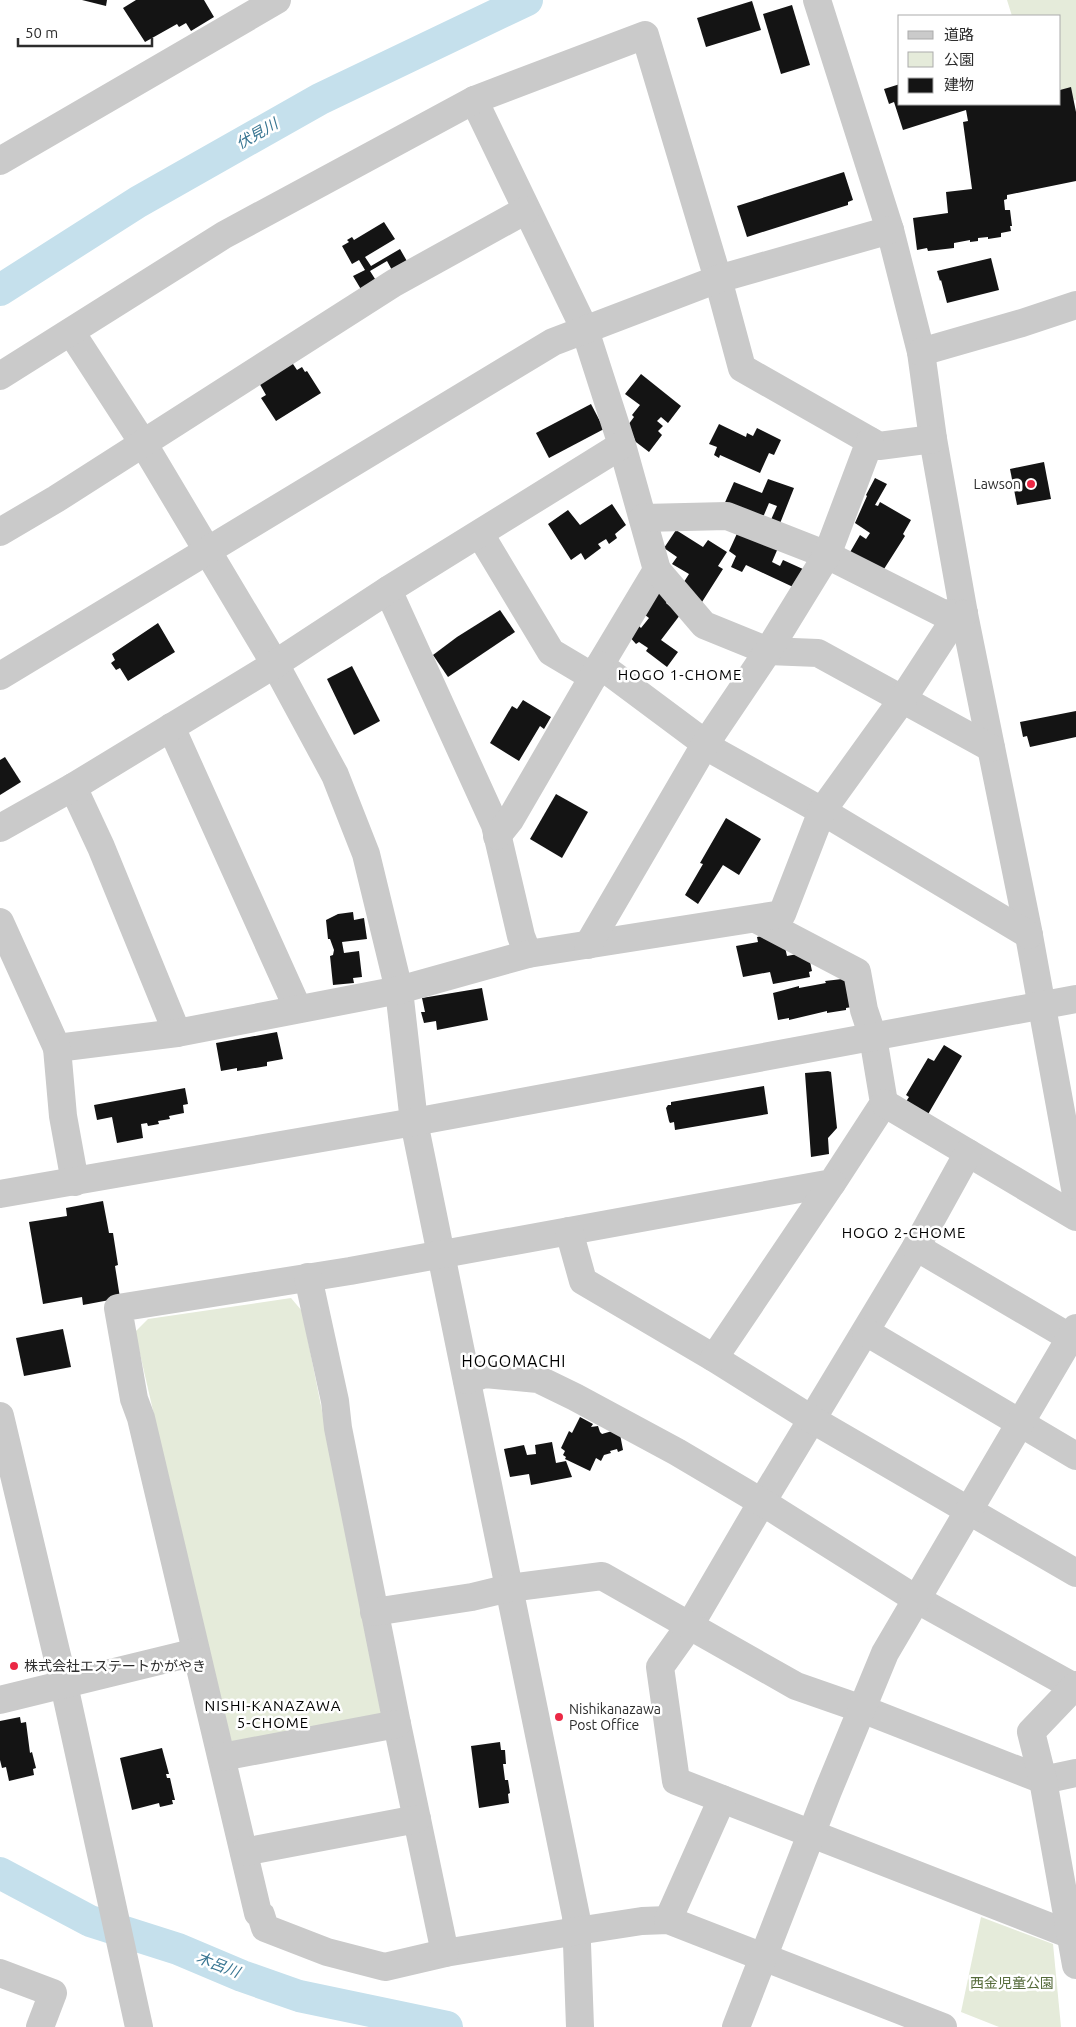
<svg xmlns="http://www.w3.org/2000/svg" width="1076" height="2027" viewBox="0 0 1076 2027" font-family="Ubuntu,'Noto Sans JP',sans-serif">
	<style>
		.green { fill: #e5ebda }
		.lines { fill: none; stroke-linecap: round; stroke-linejoin: round }
		.river { stroke: #c5e0ec; stroke-width: 32 }
		.building { fill: #141414 }
		.minor { stroke: #cacaca; stroke-width: 28 }
		.poi-dot { fill: #eb2845; stroke: #fff; stroke-width: 2 }
		.labels { text-anchor: middle; stroke-width: 5; stroke-linejoin: round; paint-order: stroke }
		.poi-label { font-size: 14px; fill: #2d2d2d; stroke: #fff; text-anchor: start }
		.park-label { font-size: 14px; fill: #546a39; stroke: #fff }
		.water-label { font-size: 15px; font-style: italic; fill: #397692; stroke: #fff }
		.neighbourhood-label { font-size: 15px; letter-spacing: 1px; fill: #000; stroke: #fff }
		.quarter-label { font-size: 16px; letter-spacing: 1px; fill: #000; stroke: #fff }
	</style>
	<rect width="100%" height="100%" fill="#fff"/>
	<g class="green">
		<path d="M1007,0H1076V100L1060,97V16H1012Z"/>
		<path d="M291,1298L302,1311L383,1716L229,1742L135,1332L148,1319Z"/>
		<path d="M981,1917L1053,1944L1061,2027H999L961,2012Z"/>
	</g>
	<g class="lines">
		<g class="river">
			<path d="M0,290L138,202L320,99L527,0"/>
			<path d="M0,1873L90,1921L178,1949L242,1976L299,1996L447,2027"/>
		</g>
	</g>
	<g class="building">
		<path d="M82,0H107L106,6Z"/>
		<path d="M136,0H204L214,17L191,31L186,23L179,27L177,24L145,42L123,8Z"/>
		<path d="M752,1L761,30L706,47L697,18Z"/>
		<path d="M792,5L810,65L781,74L763,14Z"/>
		<path d="M900,84V104H1060V90L1071,87L1076,112V181L1007,195V199L1004,200L1005,210H1010L1012,226H1010L1011,231L1001,233V237L988,239V237L978,238V241L970,242V240L954,243V248L928,251L927,248L917,250L913,218L948,213L946,192L972,189L963,122L968,121L966,110L903,130L894,102L889,104L884,89Z"/>
		<path d="M844,172L853,200L848,202V205L747,237L737,206Z"/>
		<path d="M384,222L395,239L365,257L371,266L400,249L408,263L393,272L387,261L370,271L377,282L362,291L353,276L365,270L359,260L352,264L342,246L349,242L347,240L352,237L354,240Z"/>
		<path d="M991,258L999,290L947,303L941,280L940,281L937,271Z"/>
		<path d="M291,361L297,370L302,367L305,372L307,371L321,393L276,421L261,398L266,395L258,381Z"/>
		<path d="M641,374L681,406L668,423L661,417L657,421L663,426L658,431L662,435L649,452L632,439L634,437L628,432V425L634,417L632,415L640,405L625,394Z"/>
		<path d="M591,404L604,429L549,458L536,433Z"/>
		<path d="M719,424L746,437L747,433L753,436L757,428L781,440L774,455L769,453L760,473L720,455L719,458L714,455L717,447L709,444Z"/>
		<path d="M1044,462L1051,499L1017,505L1010,469Z"/>
		<path d="M875,478L887,484L875,505L878,506L880,502L911,520L903,534L905,536L884,569L849,554L860,535L866,539L870,533L855,523L867,496L866,495Z"/>
		<path d="M768,479L794,488L779,526L770,522L777,506L769,503L761,522L723,507L734,482L762,493Z"/>
		<path d="M612,504L626,525L615,534L617,538L609,544L606,539L598,544L601,548L585,560L581,553L571,560L548,524L568,510L580,525Z"/>
		<path d="M740,527L778,548L772,562L780,566L783,560L814,574L806,593L746,565L742,572L731,567L736,556L729,551Z"/>
		<path d="M676,530L703,547L708,540L727,552L718,566L723,569L702,602L687,592L682,585L689,574L672,564L677,557L664,548Z"/>
		<path d="M658,591L672,594L666,603L680,615L661,640L678,652L667,667L646,651L648,648L639,642L636,644L628,635L636,623L641,628L649,618L641,612Z"/>
		<path d="M500,610L515,632L448,677L433,655L457,637Z"/>
		<path d="M158,623L175,652L128,681L120,668L116,670L111,663L115,660L112,654Z"/>
		<path d="M352,666L380,721L354,735L327,679Z"/>
		<path d="M523,700L551,717L544,729L540,726L519,761L490,743L512,706L517,709Z"/>
		<path d="M1076,711V737L1030,747L1027,736L1023,737L1020,722Z"/>
		<path d="M5,757L21,782L0,795V760Z"/>
		<path d="M556,794L588,812L562,858L530,839Z"/>
		<path d="M726,818L761,839L739,875L723,865L698,904L685,895L703,864L700,863Z"/>
		<path d="M353,912L354,920L364,918L367,939L342,942L344,953L359,951L362,977L353,978L354,983L333,985L330,956L333,955L334,950L330,939H328L326,920L338,914Z"/>
		<path d="M767,935L783,939L787,956L808,952L812,971L809,972L810,977L773,984L770,972L743,977L736,946L758,942L757,937Z"/>
		<path d="M851,978L857,1006L846,1008V1010L827,1013V1011L789,1020V1018L778,1020L773,993L799,986V988L826,983L825,981Z"/>
		<path d="M482,988L488,1020L437,1030L436,1021L424,1023L421,1012H425L422,998Z"/>
		<path d="M277,1032L283,1059L267,1062V1066L237,1071V1068L221,1071L216,1043Z"/>
		<path d="M944,1045L962,1056L927,1116L905,1103L909,1097L906,1095L928,1058L934,1061Z"/>
		<path d="M828,1071L831,1072L837,1128L828,1138L829,1154L811,1157L805,1073Z"/>
		<path d="M764,1086L768,1114L675,1130L674,1122L670,1123L669,1121L666,1108L668,1105H671V1102Z"/>
		<path d="M185,1088L188,1104L183,1105L184,1113L169,1116L170,1119L158,1121L159,1124L148,1126L147,1123L141,1124L143,1138L117,1143L112,1117L97,1120L94,1105Z"/>
		<path d="M103,1201L109,1233H113L118,1265L115,1266L120,1298L83,1305L82,1297L43,1304L29,1222L67,1216L66,1208Z"/>
		<path d="M63,1329L71,1367L24,1376L16,1338Z"/>
		<path d="M580,1417L593,1424L591,1427L598,1426L600,1432L602,1434L619,1429L623,1450L618,1452L617,1449L610,1451L611,1453L604,1455L601,1461L596,1458L590,1471L565,1459L566,1457L563,1455L565,1451L561,1448L569,1431L572,1433Z"/>
		<path d="M552,1442L556,1463L566,1461L572,1477L531,1485L529,1474L510,1477L504,1449L524,1445L527,1455L536,1454L535,1445Z"/>
		<path d="M20,1717L21,1723L26,1722L30,1753L32,1752L36,1768L33,1769L34,1775L9,1781L6,1767L2,1768L0,1760V1721Z"/>
		<path d="M500,1742L501,1750H505L506,1764H503L505,1780H508L510,1793L508,1794L509,1803L479,1808L471,1746Z"/>
		<path d="M162,1748L169,1774H166L167,1778H170L175,1800H172L173,1804L160,1807L159,1803L132,1810L120,1758Z"/>
	</g>
	<g class="lines">
		<g class="minor">
			<path d="M817,0L890,230L921,352L933,439L964,614L1028,930L1076,1194"/>
			<path d="M474,100L585,330L622,445L657,570L600,665L718,753L822,811L1029,935"/>
			<path d="M0,161L277,0"/>
			<path d="M71,332L143,443L275,664L335,775L366,854L399,990L414,1122L576,1916L580,2027"/>
			<path d="M921,352L1022,323L1076,305"/>
			<path d="M0,376L224,235L474,100L645,35L718,279L742,368L879,446L933,439"/>
			<path d="M643,518L727,516L827,555L942,613L964,614"/>
			<path d="M0,532L56,499L394,283L526,210"/>
			<path d="M480,534L551,652L593,677"/>
			<path d="M657,570L704,625L768,651L818,653L991,748"/>
			<path d="M388,590L495,825L521,936L528,954"/>
			<path d="M0,676L553,342L718,279L890,230"/>
			<path d="M171,727L298,1009"/>
			<path d="M73,787L101,847L177,1033"/>
			<path d="M0,828L73,787L275,664L388,590L622,445"/>
			<path d="M497,836L510,820L600,665"/>
			<path d="M756,919L857,972L864,1010L873,1037L884,1103L832,1183L350,1271L118,1308L134,1399L141,1418L258,1913L261,1915L265,1928L327,1952L385,1967L445,1953L577,1931L642,1921L668,1920L943,2027"/>
			<path d="M0,922L57,1048L177,1033L399,990L528,954L782,914L822,811L902,700L947,631L964,614"/>
			<path d="M588,945L706,743L768,651L827,555L870,441"/>
			<path d="M57,1048L63,1116L75,1182"/>
			<path d="M884,1103L1076,1217"/>
			<path d="M968,1153L916,1247L762,1502L690,1625L660,1667L676,1781L1071,1935"/>
			<path d="M0,1194L414,1122L1076,999"/>
			<path d="M569,1231L583,1281L714,1358L813,1420L1076,1573"/>
			<path d="M916,1247L1076,1341"/>
			<path d="M308,1277L335,1401L338,1428L397,1724L445,1953"/>
			<path d="M866,1332L1076,1456"/>
			<path d="M714,1358L832,1183"/>
			<path d="M467,1380L485,1374L538,1379L575,1397L677,1452L775,1510L916,1599L1074,1687"/>
			<path d="M0,1416L64,1685L139,2027"/>
			<path d="M374,1612L472,1597L509,1588L602,1576L796,1686L862,1709L1043,1780L1076,1773"/>
			<path d="M1076,1685L1031,1732L1043,1780L1076,1965"/>
			<path d="M0,1700L196,1652"/>
			<path d="M222,1757L397,1724"/>
			<path d="M244,1852L417,1819"/>
			<path d="M668,1920L722,1799"/>
			<path d="M0,1973L53,1993L40,2027"/>
			<path d="M736,2027L828,1791L885,1653L1076,1328"/>
		</g>
	</g>
	<g class="poi-dot">
		<circle cx="1031" cy="484" r="5"/>
		<circle cx="14" cy="1666" r="5"/>
		<circle cx="559" cy="1717" r="5"/>
	</g>
	<g class="labels">
		<g class="poi-label">
			<text x="1021" y="489" text-anchor="end">Lawson</text>
			<text x="24" y="1671">株式会社エステートかがやき</text>
			<text x="569" y="1714">Nishikanazawa<tspan x="569" dy="16">Post Office</tspan></text>
		</g>
		<g class="park-label">
			<text x="1012" y="1988">西金児童公園</text>
		</g>
		<g class="water-label">
			<text transform="translate(257 134) rotate(-30)" y="5">伏見川</text>
			<text transform="translate(218 1965) rotate(21)" y="5">木呂川</text>
		</g>
		<g class="neighbourhood-label">
			<text x="680" y="680">HOGO 1-CHOME</text>
			<text x="904" y="1238">HOGO 2-CHOME</text>
			<text x="273" y="1711">NISHI-KANAZAWA<tspan x="273" dy="17">5-CHOME</tspan></text>
		</g>
		<g class="quarter-label">
			<text x="514" y="1367">HOGOMACHI</text>
		</g>
	</g>
	<rect x="898" y="15" width="162" height="90" fill="#ffffff" stroke="#ababab"/>
	<rect x="908" y="31" width="25" height="8" fill="#cacaca" stroke="#ababab"/>
	<text x="944" y="40" font-size="15" fill="#2d2d2d">道路</text>
	<rect x="908" y="52" width="25" height="15" fill="#e5ebda" stroke="#ababab"/>
	<text x="944" y="65" font-size="15" fill="#2d2d2d">公園</text>
	<rect x="908" y="78" width="25" height="15" fill="#141414" stroke="#ababab"/>
	<text x="944" y="90" font-size="15" fill="#2d2d2d">建物</text>
	<path d="M18 38v8h134v-8" fill="none" stroke="#2d2d2d" stroke-width="2.5"/>
	<text x="25" y="38" font-size="15" fill="#2d2d2d" stroke="#ffffff" stroke-width="4" paint-order="stroke">50 m</text>
</svg>
